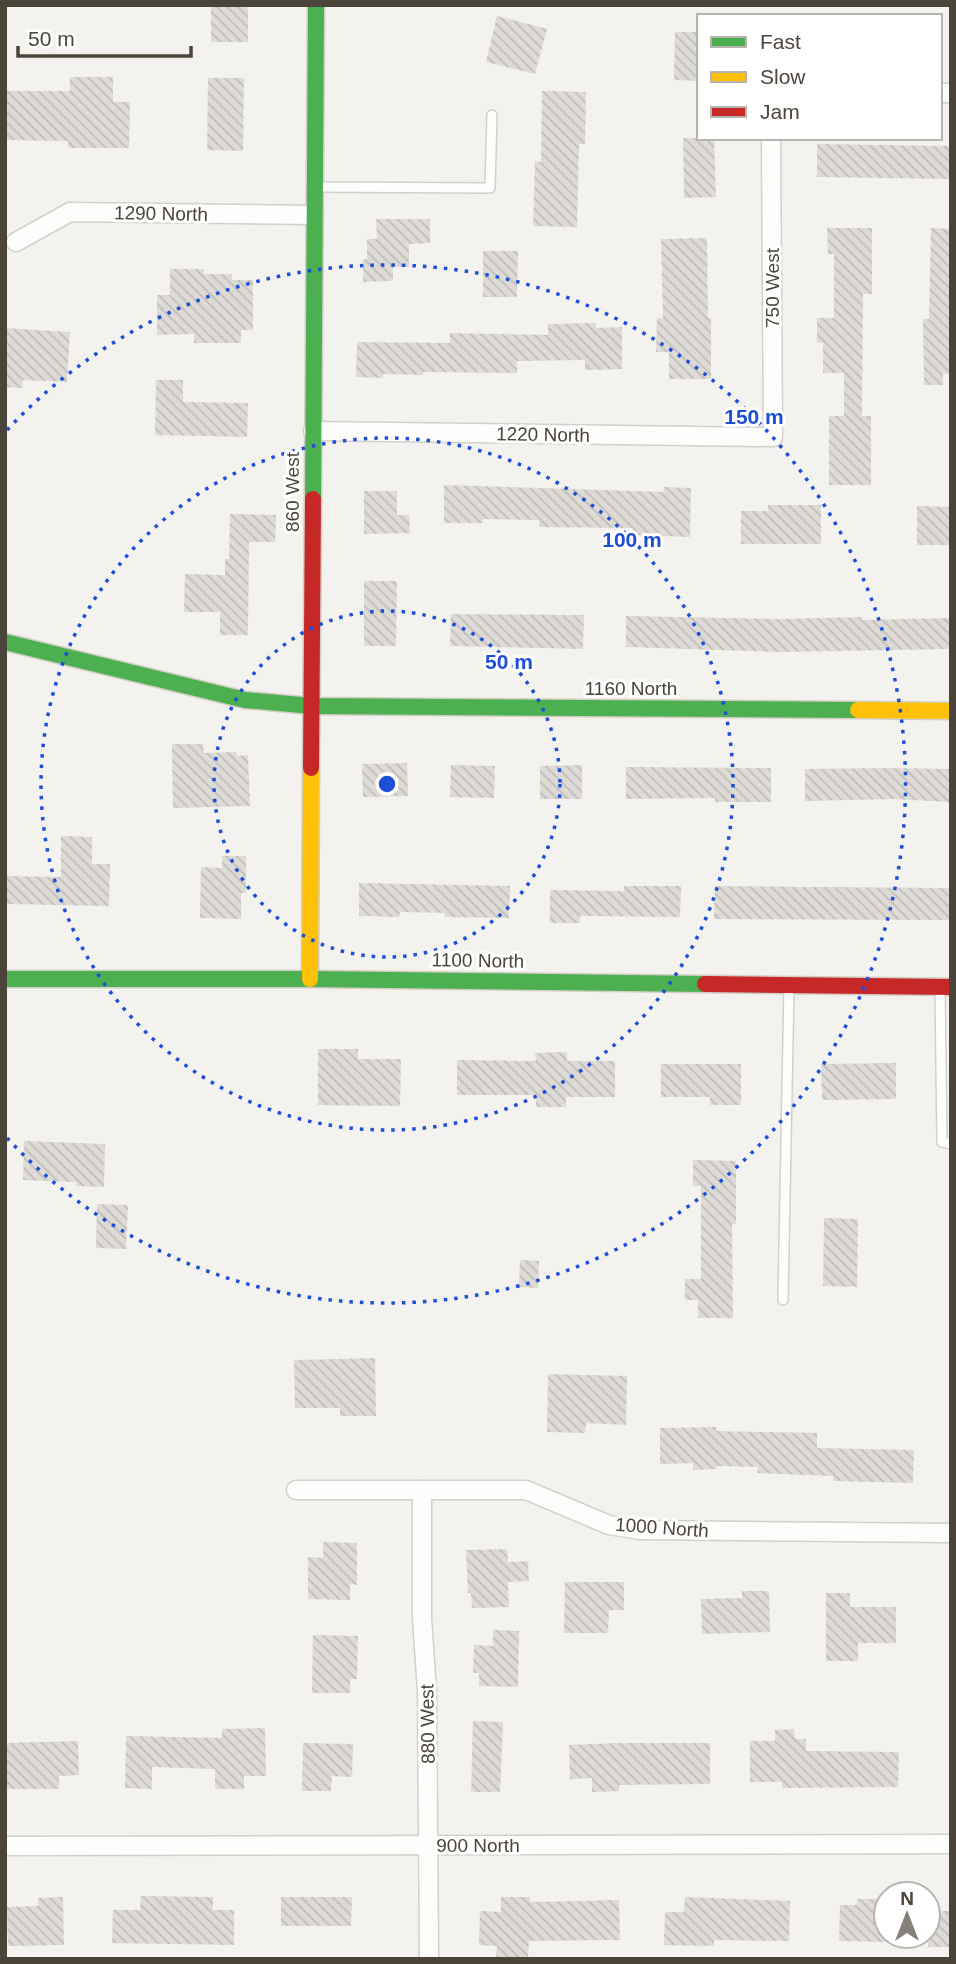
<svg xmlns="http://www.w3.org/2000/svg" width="956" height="1964" viewBox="0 0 956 1964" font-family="Arial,sans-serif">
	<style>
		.building { fill: url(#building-back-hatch) }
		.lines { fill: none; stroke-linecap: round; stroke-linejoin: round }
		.lane-casing { stroke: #d2d0cb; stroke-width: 12 }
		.street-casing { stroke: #d2d0cb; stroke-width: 21 }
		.fast-casing { stroke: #d3cfc5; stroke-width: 19 }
		.slow-casing { stroke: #d3cfc5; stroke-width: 19 }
		.jam-casing { stroke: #d3cfc5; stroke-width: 19 }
		.lane { stroke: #fdfdfc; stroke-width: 9 }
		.street { stroke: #fdfdfc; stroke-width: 18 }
		.fast { stroke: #4caf50; stroke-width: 16 }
		.slow { stroke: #ffc107; stroke-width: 16 }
		.jam { stroke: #c62828; stroke-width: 16 }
		.ring { fill: none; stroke: #1d4ed8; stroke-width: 3.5; stroke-dasharray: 3.5 7 }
		.labels { text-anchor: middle; stroke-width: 6; stroke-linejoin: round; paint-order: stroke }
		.street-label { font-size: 19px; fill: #4b4439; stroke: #fff }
		.centre { fill: #1d4ed8; stroke: #fff; stroke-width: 3.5 }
		.ring-label { font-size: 21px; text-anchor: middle; font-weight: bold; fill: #1d4ed8; stroke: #fff; stroke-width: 6; stroke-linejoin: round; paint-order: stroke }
	</style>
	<defs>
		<pattern id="building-back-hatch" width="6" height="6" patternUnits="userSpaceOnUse" patternTransform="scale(1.75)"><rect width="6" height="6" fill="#dedbd6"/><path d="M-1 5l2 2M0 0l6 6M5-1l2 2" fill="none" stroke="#c0bdb8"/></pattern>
	</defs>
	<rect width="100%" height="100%" fill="#f4f2ee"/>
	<g class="building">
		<rect x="211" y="5" width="37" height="37"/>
		<path d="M497,16L547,29L535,74L486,62Z"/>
		<path d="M675,32H699V81L674,80Z"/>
		<path d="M70,77H113V102H130L129,148H68V141L5,140V91H70Z"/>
		<path d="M208,78H244L243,151L207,150Z"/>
		<path d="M542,91L586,92L585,144H579L577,227L533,226L535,161L541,162Z"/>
		<path d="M683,138H714L716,197L684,198Z"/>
		<path d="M817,144L951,146V179L817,177Z"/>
		<path d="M376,219H430V243L409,244V267H393V281L363,282V260L367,259V239H377Z"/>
		<path d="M827,228H872V294H863L862,416H871V485H829V416H844V373H823V343H817V318H834V254H828Z"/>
		<path d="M931,228L951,229V374H943V385H924L923,319H929Z"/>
		<path d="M707,238L708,318H711V379H669V352H656L657,318H663L661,239Z"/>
		<path d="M483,251H518L517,297H483Z"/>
		<path d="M170,269H204V274H232V280H253V330H241V343H194V334L157,335V295H170Z"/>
		<path d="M596,323V328L622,327V369L585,370V360L517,361V373L423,372V375L383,374V378L356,377L357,342L450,343V333L548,335V324Z"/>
		<path d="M5,328L70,332L67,382L23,380L22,388L5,387Z"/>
		<path d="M156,380H183V402L248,403L247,437L155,435Z"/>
		<path d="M444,485L664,492V487L691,488L690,537L632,535L633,528L539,527V520L483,519L482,523H444Z"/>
		<path d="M364,491H397V515H409L410,533L364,534Z"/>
		<path d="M768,505H821V544H741V511H768Z"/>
		<path d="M917,506L951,507V545H917Z"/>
		<path d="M230,514L276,515L275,542H249L248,635H220V612H184L185,574L225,575V559H229Z"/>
		<path d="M364,581H397L396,646H364Z"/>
		<path d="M451,614L584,615L583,649L450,646Z"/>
		<path d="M626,616L780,619L861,617L862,620L950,618V649L779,652L626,647Z"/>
		<path d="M172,744H203L204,753L236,752L237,756L248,755L250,806L173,808Z"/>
		<path d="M407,763L408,796L363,797L362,764Z"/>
		<path d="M451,765L495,766L494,798L450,797Z"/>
		<path d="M582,765V799H540V766Z"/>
		<path d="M626,767L771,768V802H715V798L626,799Z"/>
		<path d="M891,768L950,769L949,802L893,799L805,801V769Z"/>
		<path d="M61,836L92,837V864H110L109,906L5,904V876L61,877Z"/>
		<path d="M222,856H246V893H241V919L200,918L201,867L222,868Z"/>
		<path d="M359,883L510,886L509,918L445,917V913L400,912L399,917L359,916Z"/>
		<path d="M624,886H681L680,917L580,916V923H550V890L624,891Z"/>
		<path d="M715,886L950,888V920L714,919Z"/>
		<path d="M318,1049H358V1059H401L400,1106L318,1105Z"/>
		<path d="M567,1052V1061H615V1097H566V1107H536V1095H457V1060L536,1061L535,1053Z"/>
		<path d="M896,1063V1099L822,1100L821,1064Z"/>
		<path d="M661,1064H741V1105H710V1097H661Z"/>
		<path d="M24,1141L105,1144L104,1187L76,1186V1182L23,1180Z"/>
		<path d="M693,1160L736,1161V1224H732L733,1318H698V1300H685V1279H701V1186H693Z"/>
		<path d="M97,1204L128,1205L126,1249L96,1248Z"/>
		<path d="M824,1218L858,1219L857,1287L823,1286Z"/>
		<path d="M520,1260L539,1261L538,1288L519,1287Z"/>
		<path d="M375,1358L376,1416H340V1408H295L294,1360Z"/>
		<path d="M548,1374L627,1376L626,1425L586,1423L585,1433L547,1432Z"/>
		<path d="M716,1427V1431L817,1433V1448L914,1450L913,1483L833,1481V1476L757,1473L758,1467L717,1466V1469L693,1470V1463L660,1464V1428Z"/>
		<path d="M323,1542L357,1543V1585L350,1584V1600L308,1599V1557L323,1558Z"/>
		<path d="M507,1549L508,1562L528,1561L529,1581L508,1582L509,1607L472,1608L471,1593H468L466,1550Z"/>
		<path d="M565,1582H624V1610H609L608,1633H564Z"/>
		<path d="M742,1591H769L770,1632L702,1634L701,1599L742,1598Z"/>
		<path d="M826,1593H850V1607H896V1643H858V1661H826Z"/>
		<path d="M493,1630L519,1631L518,1687L479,1686V1673H473L474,1645L493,1646Z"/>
		<path d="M313,1635L358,1636L357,1679H350V1693H312Z"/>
		<path d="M473,1721L503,1722L500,1792H471Z"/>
		<path d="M265,1728L266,1776H244V1789H215V1769L152,1767V1789L125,1788L126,1736L222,1738V1729Z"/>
		<path d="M794,1729L795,1739H806V1751L899,1752L898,1787L782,1788V1782H750V1741H775V1730Z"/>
		<path d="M78,1741L79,1775L59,1776V1789H5V1743Z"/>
		<path d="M303,1743L353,1744L352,1777L332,1776L331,1791H302Z"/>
		<path d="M618,1743H710V1784L619,1785V1791L592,1792V1778L570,1779L569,1745Z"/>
		<path d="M141,1896L213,1897V1910H234V1945L112,1943L113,1910H140Z"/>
		<path d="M63,1897L64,1945L8,1946L7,1907L38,1906V1898Z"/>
		<path d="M281,1897H352L351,1926H281Z"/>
		<path d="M501,1897H530V1902L619,1900L620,1940L529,1941L528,1958L496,1957L497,1946L479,1945L480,1911L501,1912Z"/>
		<path d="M685,1897L790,1901L789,1941L714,1940V1946L664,1945L665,1912H684Z"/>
		<path d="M857,1899H886V1942L839,1941L840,1905H857Z"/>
		<rect x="928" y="1911" width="23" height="36"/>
	</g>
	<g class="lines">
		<defs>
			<g id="lane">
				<path d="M316,187L490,188L492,115"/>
				<path d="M940,988L942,1142L951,1144"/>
				<path d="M783,1300L789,986"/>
			</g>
			<g id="street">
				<path d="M940,93H951"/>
				<path d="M16,242L70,212L314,215"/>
				<path d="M313,431L773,437L771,138"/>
				<path d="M296,1490H526L609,1525L640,1530L951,1533"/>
				<path d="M422,1490V1618L427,1691L429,1959"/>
				<path d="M5,1846L951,1844"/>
			</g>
			<g id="fast">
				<path d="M313,499L316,5"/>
				<path d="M5,642L245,700L312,706L858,710"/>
				<path d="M5,979H310L705,984"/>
			</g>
			<g id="slow">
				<path d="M858,710L951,711"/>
				<path d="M310,979L311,768"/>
			</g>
			<g id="jam">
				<path d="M311,768L313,499"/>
				<path d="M705,984L951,987"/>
			</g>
		</defs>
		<use href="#lane" class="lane-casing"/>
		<use href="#street" class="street-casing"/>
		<use href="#fast" class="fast-casing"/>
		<use href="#slow" class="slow-casing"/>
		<use href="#jam" class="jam-casing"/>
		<use href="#lane" class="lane"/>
		<use href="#street" class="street"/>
		<use href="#fast" class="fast"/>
		<use href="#slow" class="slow"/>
		<use href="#jam" class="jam"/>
	</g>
	<g class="ring">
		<circle cx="387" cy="784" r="173"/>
		<circle cx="387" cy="784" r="346"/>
		<path d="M7 430A519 519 0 1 1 7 1138"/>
	</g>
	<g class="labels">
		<g class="street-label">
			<text transform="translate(161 213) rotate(1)" y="7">1290 North</text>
			<text transform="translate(772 288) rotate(-90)" y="7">750 West</text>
			<text transform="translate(543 434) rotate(1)" y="7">1220 North</text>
			<text transform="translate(292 492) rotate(-90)" y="7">860 West</text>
			<text x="631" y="695">1160 North</text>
			<text transform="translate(478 960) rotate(1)" y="7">1100 North</text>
			<text transform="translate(662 1527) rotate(4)" y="7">1000 North</text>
			<text transform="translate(427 1724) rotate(-91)" y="7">880 West</text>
			<text x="478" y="1852">900 North</text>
		</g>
	</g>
	<circle cx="387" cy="784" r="10" class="centre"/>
	<g class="ring-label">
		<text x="754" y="424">150 m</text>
		<text x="632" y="547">100 m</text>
		<text x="509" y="669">50 m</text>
	</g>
	<rect width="956" height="1964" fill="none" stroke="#4b4439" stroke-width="14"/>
	<rect x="697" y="14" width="245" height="126" fill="#ffffff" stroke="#b7b4b0" stroke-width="2"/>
	<rect x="711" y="37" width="35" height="10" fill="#4caf50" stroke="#b7b4b0" stroke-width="2"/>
	<text x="760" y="49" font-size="21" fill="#4b4439">Fast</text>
	<rect x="711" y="72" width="35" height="10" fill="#ffc107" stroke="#b7b4b0" stroke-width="2"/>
	<text x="760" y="84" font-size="21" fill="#4b4439">Slow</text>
	<rect x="711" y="107" width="35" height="10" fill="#c62828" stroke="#b7b4b0" stroke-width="2"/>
	<text x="760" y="119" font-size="21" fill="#4b4439">Jam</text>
	<g transform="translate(907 1915)"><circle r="33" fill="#ffffff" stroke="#b7b4b0" stroke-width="2"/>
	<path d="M0-5L12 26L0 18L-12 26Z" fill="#868178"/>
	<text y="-10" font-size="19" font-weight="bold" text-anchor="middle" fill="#4b4439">N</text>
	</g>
	<path d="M18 46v10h173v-10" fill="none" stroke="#4b4439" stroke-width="3.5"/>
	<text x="28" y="46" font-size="21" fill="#4b4439" stroke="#ffffff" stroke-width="5" paint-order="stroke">50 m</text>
</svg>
